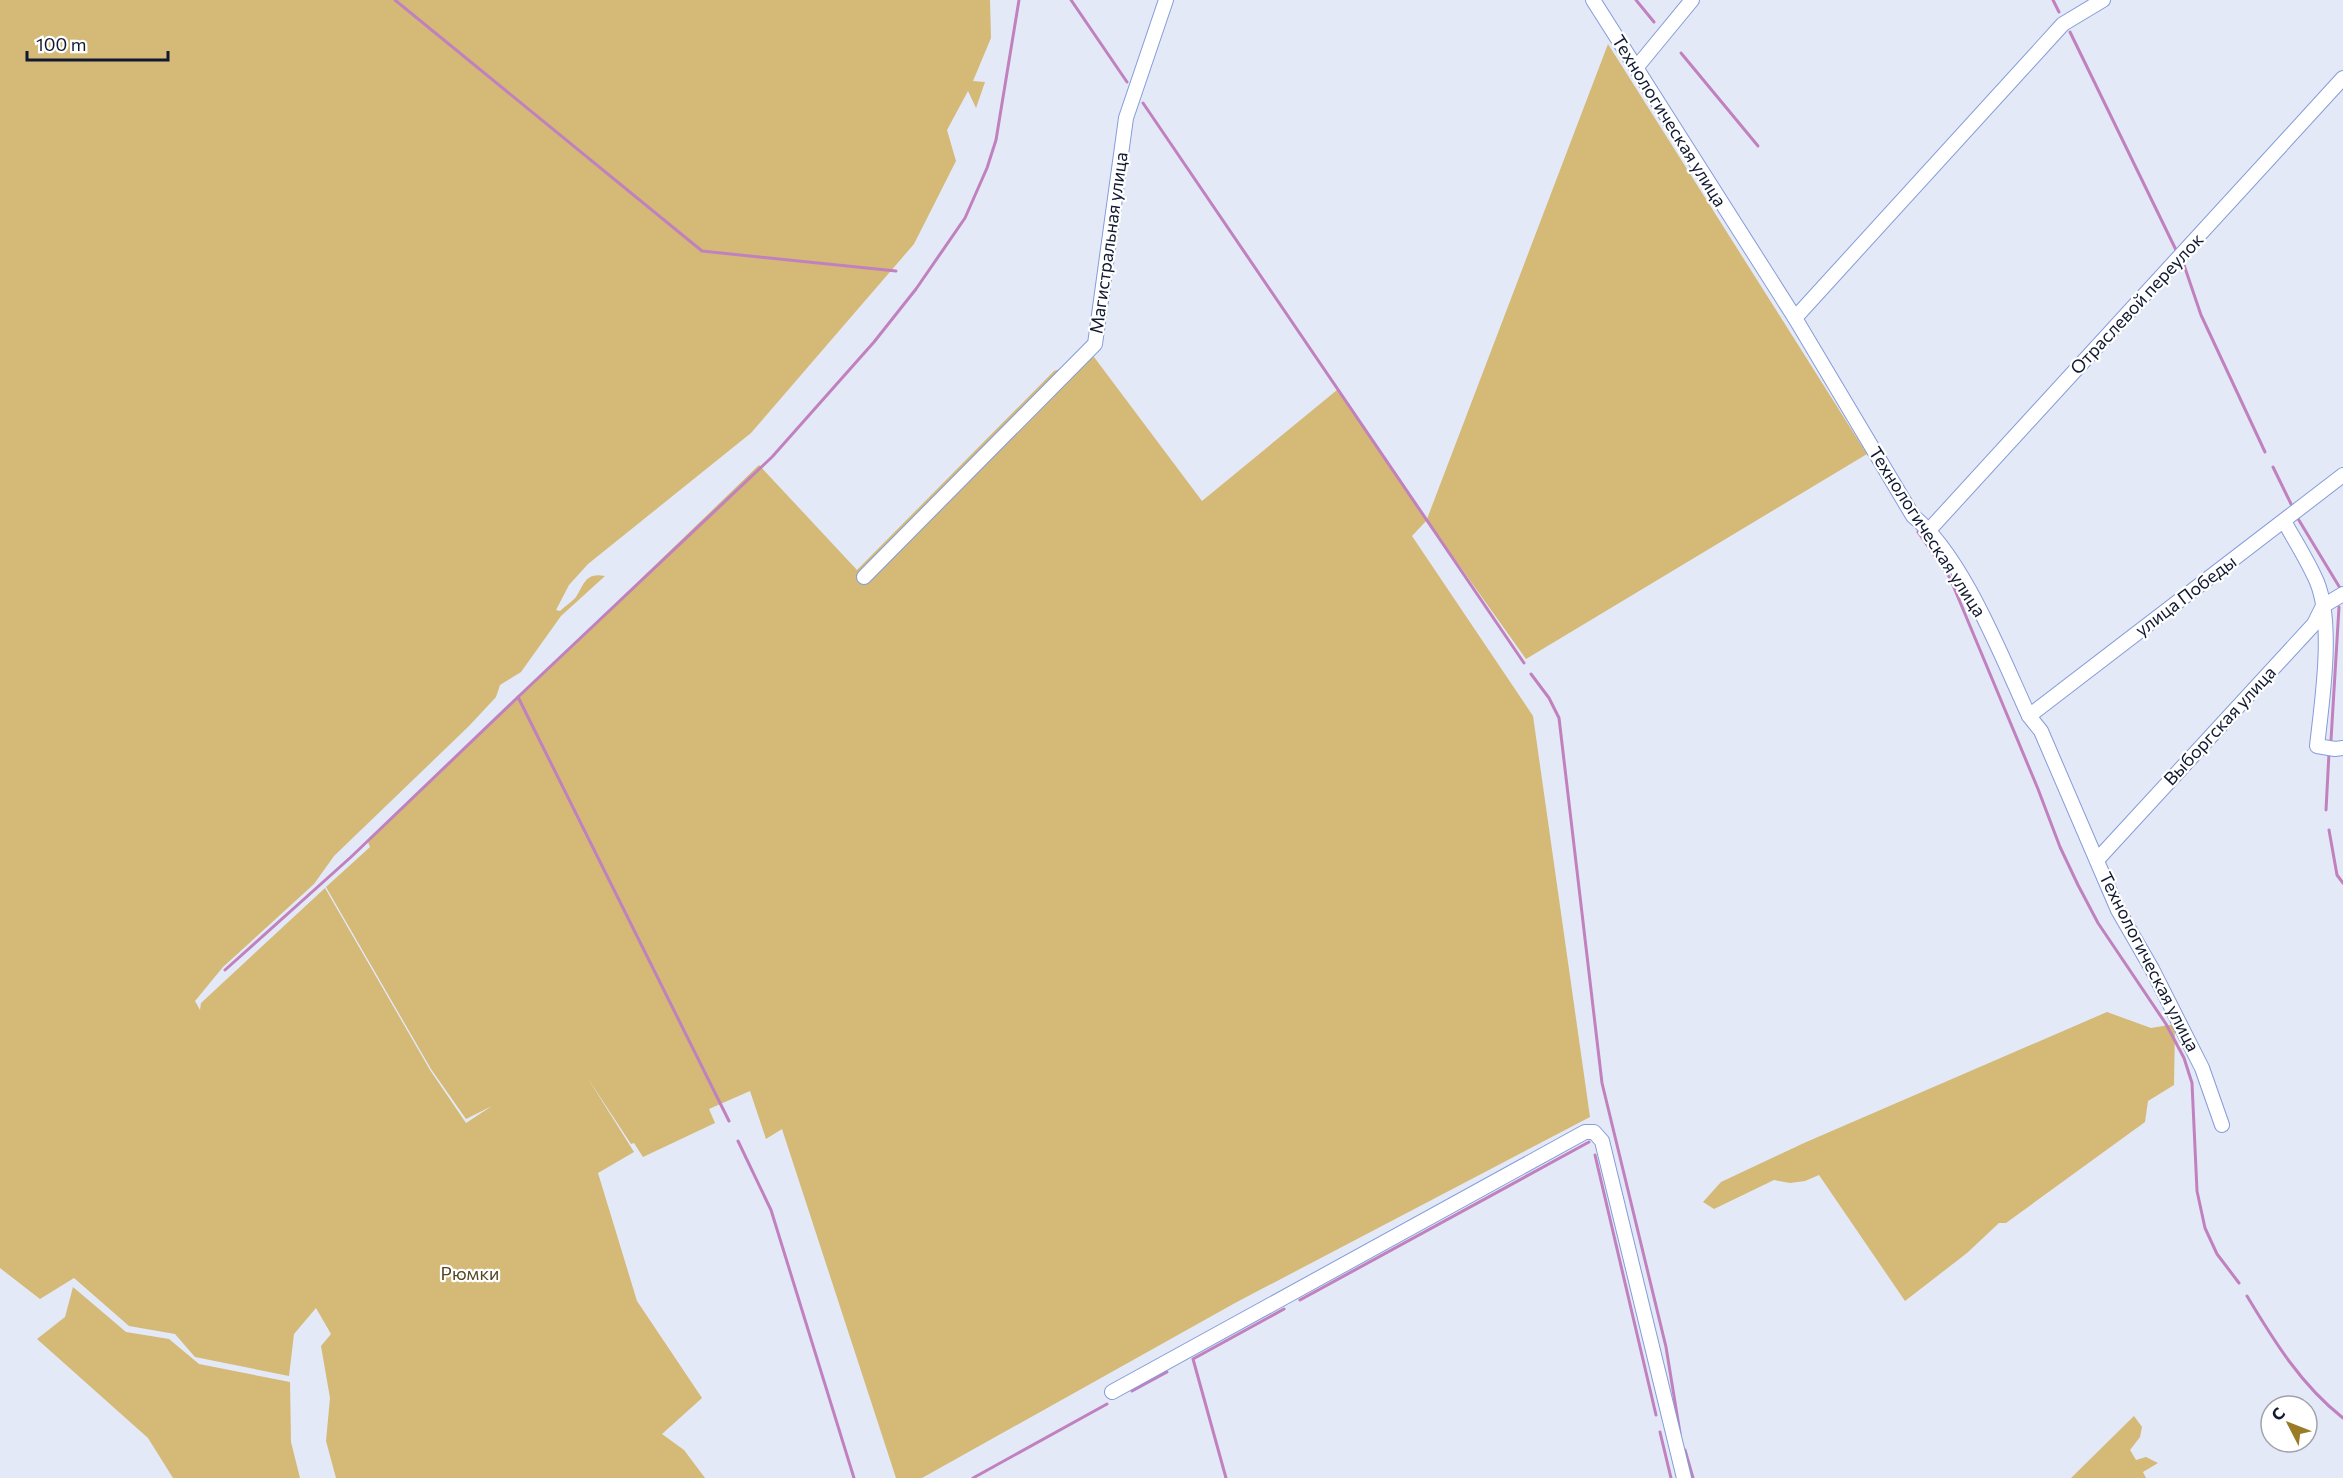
<svg xmlns="http://www.w3.org/2000/svg" width="2343" height="1478" viewBox="0 0 2343 1478" font-family="Commissioner,sans-serif">
	<style>
		.green { fill: #d4b977 }
		.lines { fill: none; stroke-linecap: round; stroke-linejoin: round }
		.stream { stroke: #c081be; stroke-width: 3 }
		.minor-casing { stroke: #859cda; stroke-width: 16 }
		.minor { stroke: #fff; stroke-width: 14 }
		.labels { text-anchor: middle; stroke-width: 4.5; stroke-linejoin: round; paint-order: stroke }
		.street-label { font-size: 18px; fill: #111931; stroke: #fff }
		.park-label { font-size: 18px; fill: #554622; stroke: #fff }
	</style>
	<rect width="100%" height="100%" fill="#e4e9f7"/>
	<g class="green">
		<path d="M0,0H990L991,38L973,81L985,82L976,108L968,91L947,130L956,161L914,244L751,433L588,564L569,585L556,610L560,611C565,606 572,602 576,597C584,585 585,572 605,576L561,616L521,672L500,685L496,697L469,726L334,856L314,884L223,967L195,1001L200,1010L201,1003L325,888L430,1070L466,1123L492,1106L466,1119L431,1069L326,887L370,847L368,842L759,465L857,570L1054,371L1094,357L1202,501L1337,390L1427,519L1608,44L1867,454L1526,659L1427,520L1412,536L1533,716L1590,1117L1235,1303L922,1478H896L782,1129L766,1139L750,1091L709,1109L715,1123L643,1157L634,1143L631,1144L587,1077L634,1152L598,1173L637,1301L702,1398L662,1434L684,1450L705,1478H336L326,1441L330,1398L321,1346L331,1334L316,1308L294,1334L289,1376L195,1357L175,1334L129,1326L74,1278L40,1299L0,1268Z"/>
		<path d="M2107,1012L2151,1028L2175,1024L2174,1085L2148,1101L2145,1122L2006,1223H1999L1967,1253L1905,1301L1819,1175L1805,1181L1790,1183L1774,1180L1714,1209L1703,1202L1721,1182L1804,1143Z"/>
		<path d="M73,1287L126,1332L169,1339L199,1364L290,1382L291,1442L300,1478H173L148,1438L37,1339L65,1317Z"/>
		<path d="M2134,1416L2142,1427L2140,1437L2130,1450L2136,1460L2146,1457L2158,1463L2143,1472L2146,1478H2071Z"/>
	</g>
	<g class="lines">
		<g class="stream">
			<path d="M395,0L702,251L896,271"/>
			<path d="M1071,0L1127,82"/>
			<path d="M1636,0L1654,22"/>
			<path d="M2053,0L2059,12"/>
			<path d="M2070,32L2176,250"/>
			<path d="M1681,53L1758,146"/>
			<path d="M1143,103L1524,663"/>
			<path d="M2184,265L2201,315L2265,452"/>
			<path d="M2273,467L2292,506"/>
			<path d="M2297,517L2340,588"/>
			<path d="M1918,532L1950,578L2038,789L2060,847L2078,885L2098,923L2166,1024L2184,1058L2192,1083L2197,1191L2205,1228L2217,1254L2239,1283"/>
			<path d="M1531,674L1549,698L1559,718L1602,1083L1666,1347L1680,1433"/>
			<path d="M2331,740L2339,607"/>
			<path d="M2326,810L2329,753"/>
			<path d="M2329,830L2337,875L2343,883"/>
			<path d="M225,970L351,857L518,697"/>
			<path d="M729,1121L518,697L772,457L874,342L916,289L965,218L987,168L996,140L1019,0"/>
			<path d="M738,1141L771,1210L854,1478"/>
			<path d="M1595,1155L1656,1415"/>
			<path d="M2247,1296C2274,1341 2301,1385 2343,1418"/>
			<path d="M1300,1300L1589,1142"/>
			<path d="M1132,1391L1167,1372"/>
			<path d="M1660,1432L1671,1478"/>
			<path d="M1685,1450L1693,1478"/>
			<path d="M973,1478L1107,1404"/>
			<path d="M1226,1478L1193,1359L1284,1309"/>
		</g>
		<defs>
			<g id="minor">
				<path d="M1593,0L1795,318L1913,516C1963,556 2002,658 2029,716L2041,731L2118,910L2152,969L2202,1068L2222,1125"/>
				<path d="M1636,68L1692,0"/>
				<path d="M1795,318L2063,24L2103,0"/>
				<path d="M2284,521C2295,541 2308,561 2317,582C2334,624 2322,701 2317,746L2335,749L2343,748"/>
				<path d="M1930,529L2343,78"/>
				<path d="M864,577L1095,344L1126,118L1166,0"/>
				<path d="M2029,716L2343,475"/>
				<path d="M2097,860L2314,624L2323,606L2343,594"/>
				<path d="M1112,1392L1585,1132H1594L1602,1141L1684,1478"/>
			</g>
		</defs>
		<use href="#minor" class="minor-casing"/>
		<use href="#minor" class="minor"/>
	</g>
	<g class="labels">
		<g class="street-label">
			<text transform="translate(1669 121) rotate(58)" y="6">Технологическая улица</text>
			<text transform="translate(1109 243) rotate(-82)" y="6">Магистральная улица</text>
			<text transform="translate(2137 304) rotate(-47)" y="6">Отраслевой переулок</text>
			<text transform="translate(1927 532) rotate(57)" y="6">Технологическая улица</text>
			<text transform="translate(2186 596) rotate(-37)" y="6">улица Победы</text>
			<text transform="translate(2220 726) rotate(-47)" y="6">Выборгская улица</text>
			<text transform="translate(2149 962) rotate(63)" y="6">Технологическая улица</text>
		</g>
		<g class="park-label">
			<text x="470" y="1280">Рюмки</text>
		</g>
	</g>
	<g transform="translate(2289 1424) rotate(312)"><circle r="28" fill="#ffffff" stroke="#a0a3ad" stroke-width="1.5"/>
	<path d="M0-4.5L10 22L0 15L-10 22Z" fill="#9b7b25"/>
	<text y="-9" font-size="16" font-weight="bold" text-anchor="middle" fill="#111931">С</text>
	</g>
	<path d="M27 51v9h141v-9" fill="none" stroke="#111931" stroke-width="3"/>
	<text x="36" y="51" font-size="18" fill="#111931" stroke="#ffffff" stroke-width="4.5" paint-order="stroke">100 m</text>
</svg>
